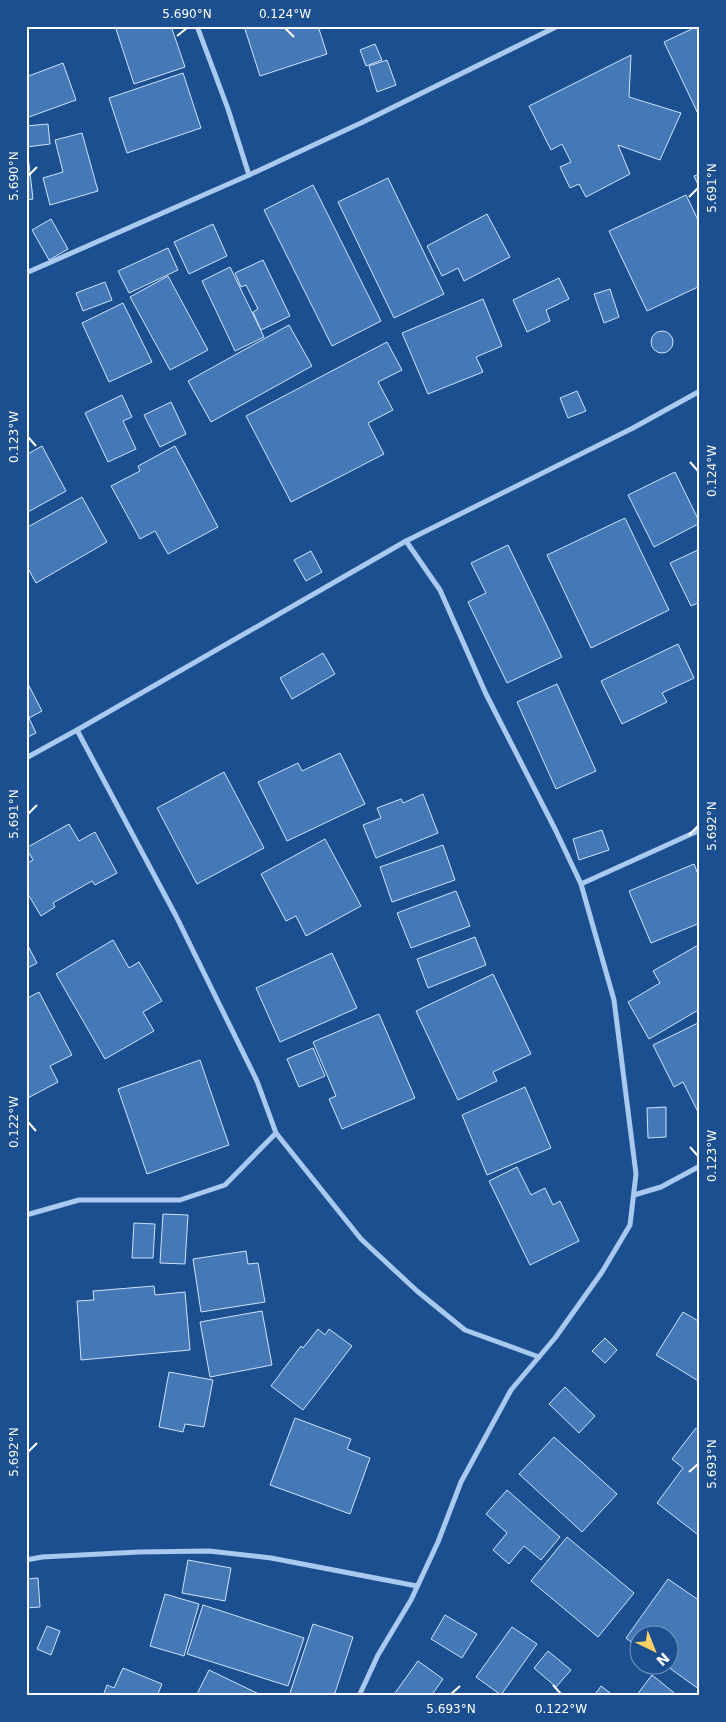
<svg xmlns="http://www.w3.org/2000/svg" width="726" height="1722" viewBox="0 0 726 1722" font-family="'DejaVu Sans',sans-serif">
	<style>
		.building { fill: #4478b7; stroke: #cfe3fa }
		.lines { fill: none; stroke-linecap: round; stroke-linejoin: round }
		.street { stroke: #a9c9ee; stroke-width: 5 }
		.ticks { fill: none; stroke: #fff; stroke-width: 2 }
		.neatline { fill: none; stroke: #fff; stroke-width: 2 }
		.ticks-label { font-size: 12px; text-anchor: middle; fill: #fff }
	</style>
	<rect width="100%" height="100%" fill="#1b4f8f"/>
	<g class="building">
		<path d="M115,26H171L185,67L134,84Z"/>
		<path d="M244,26H318L327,54L260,76Z"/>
		<path d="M698,26L700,28V118L664,42Z"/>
		<path d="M375,44L382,60L366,66L360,50Z"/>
		<path d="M631,55L629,97L681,113L660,160L618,145L630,174L586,197L579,184L570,188L560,167L571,162L562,144L551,150L529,106Z"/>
		<path d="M387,60L396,85L377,92L369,66Z"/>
		<path d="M63,63L76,100L26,118V77Z"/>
		<path d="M183,73L201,128L127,153L109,98Z"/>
		<path d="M48,124L50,144L27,147L33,199L26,200V126Z"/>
		<path d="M82,133L98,191L50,205L43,178L63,172L55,140Z"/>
		<path d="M700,174V189L694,176Z"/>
		<path d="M388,178L444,294L394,318L338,202Z"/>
		<path d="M313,185L381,321L332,346L264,210Z"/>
		<path d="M686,195L700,224V286L647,311L609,231Z"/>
		<path d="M487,214L510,257L464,281L458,268L442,276L427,246Z"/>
		<path d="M51,219L68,249L49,260L32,230Z"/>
		<path d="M213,224L227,256L189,274L174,242Z"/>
		<path d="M168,248L178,270L129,293L118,271Z"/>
		<path d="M263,260L290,316L261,330L253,312L258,309L246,285L241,287L235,273Z"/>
		<path d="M230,267L264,337L235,351L202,281Z"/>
		<path d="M168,276L208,350L170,370L130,297Z"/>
		<path d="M559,278L569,299L546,310L550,321L527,332L513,300Z"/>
		<path d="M105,282L112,300L83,311L76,293Z"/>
		<path d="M610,289L619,317L604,323L594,294Z"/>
		<path d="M483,299L502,346L476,357L483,372L428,394L402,333Z"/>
		<path d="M123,303L152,362L109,382L82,323Z"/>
		<path d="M289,325L312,366L211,422L188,381Z"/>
		<circle cx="662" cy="342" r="11"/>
		<path d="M387,342L402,370L378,382L393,410L368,423L384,454L291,502L246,416Z"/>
		<path d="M577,391L586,411L568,418L560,398Z"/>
		<path d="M122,395L132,417L123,421L136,449L108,462L85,413Z"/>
		<path d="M171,402L186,434L160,447L144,415Z"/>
		<path d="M42,446L66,491L26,513V455Z"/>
		<path d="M175,446L218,527L168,554L155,531L140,539L111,486L140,471L138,466Z"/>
		<path d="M675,472L700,523L654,547L628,495Z"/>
		<path d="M82,497L107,542L36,583L26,565V528Z"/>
		<path d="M625,518L669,610L591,648L547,555Z"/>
		<path d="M508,545L562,657L507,683L468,602L486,593L471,563Z"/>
		<path d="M700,549V602L691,606L670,563Z"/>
		<path d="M311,551L322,572L306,581L294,560Z"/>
		<path d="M678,644L694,678L662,693L667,702L622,724L601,681Z"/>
		<path d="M323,653L335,674L292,699L280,678Z"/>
		<path d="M26,680L42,711L29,718L36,733L26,738Z"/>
		<path d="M557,684L596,771L556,789L517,702Z"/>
		<path d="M340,753L365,804L287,841L258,782L298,763L302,771Z"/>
		<path d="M224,772L264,848L197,884L157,808Z"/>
		<path d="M423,794L438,833L376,858L363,825L381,818L377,808L401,799L403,803Z"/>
		<path d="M69,824L79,841L95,832L117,873L95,885L92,881L53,903L55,907L41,916L26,891V864L33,860L26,848Z"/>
		<path d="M602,830L609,850L579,860L573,839Z"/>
		<path d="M325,839L361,906L306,936L296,916L286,921L261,874Z"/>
		<path d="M443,845L455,880L392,902L380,867Z"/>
		<path d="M694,864L700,879V923L651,943L629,891Z"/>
		<path d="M456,891L470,926L411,948L397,913Z"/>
		<path d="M475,937L486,965L428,988L417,959Z"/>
		<path d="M113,940L129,968L139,962L162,1001L143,1012L154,1031L105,1059L56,974Z"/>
		<path d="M26,942L37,963L26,969Z"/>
		<path d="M700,944V1009L649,1039L628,1002L660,983L653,971Z"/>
		<path d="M332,953L357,1008L280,1042L256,988Z"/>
		<path d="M493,974L531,1054L493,1072L497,1081L458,1100L416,1011Z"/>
		<path d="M39,992L72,1055L50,1066L58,1082L26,1099V999Z"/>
		<path d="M379,1014L415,1098L342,1129L329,1099L336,1096L313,1042Z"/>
		<path d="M700,1022V1114H699L683,1082L674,1087L653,1045Z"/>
		<path d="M313,1048L325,1076L299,1087L287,1059Z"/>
		<path d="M200,1060L229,1145L147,1174L118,1089Z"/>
		<path d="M525,1087L551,1148L487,1175L462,1115Z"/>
		<path d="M666,1107V1137L648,1138L647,1108Z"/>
		<path d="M517,1167L531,1195L545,1188L553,1205L560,1201L579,1241L530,1265L489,1181Z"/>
		<path d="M163,1214L188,1215L185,1264L160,1263Z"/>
		<path d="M134,1223L155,1224L153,1258H132Z"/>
		<path d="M246,1251L248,1264L258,1263L265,1302L201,1312L193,1259Z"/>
		<path d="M154,1286L155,1295L185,1292L190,1350L81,1360L77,1301L94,1300L93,1291Z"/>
		<path d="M262,1311L272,1365L210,1377L200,1322Z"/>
		<path d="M683,1312L700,1322V1382L656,1355Z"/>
		<path d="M318,1329L325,1335L329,1329L352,1346L303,1410L271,1386L301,1346L303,1348Z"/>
		<path d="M605,1338L617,1350L605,1363L592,1351Z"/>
		<path d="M169,1372L213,1380L204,1427L185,1424L183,1432L159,1427Z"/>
		<path d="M565,1387L595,1416L579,1433L549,1404Z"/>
		<path d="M295,1418L351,1439L347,1449L370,1458L350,1514L270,1485Z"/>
		<path d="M696,1428L700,1431V1530L697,1534L657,1503L683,1468L672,1459Z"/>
		<path d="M554,1437L617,1494L582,1532L519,1474Z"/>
		<path d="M507,1490L560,1537L541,1560L524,1546L509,1564L493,1550L507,1533L486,1514Z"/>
		<path d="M567,1537L634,1593L598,1637L531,1581Z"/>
		<path d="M188,1560L231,1568L225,1601L182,1593Z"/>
		<path d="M38,1578L40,1607L26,1608V1579Z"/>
		<path d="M668,1579L700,1601V1690L664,1664H668V1634H638V1647L626,1638Z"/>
		<path d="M165,1594L199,1604L184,1656L150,1646Z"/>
		<path d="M203,1605L304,1638L288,1686L187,1654Z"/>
		<path d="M445,1615L477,1634L462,1658L431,1639Z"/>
		<path d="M313,1624L353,1637L334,1696H289Z"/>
		<path d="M47,1626L60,1631L51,1655L37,1649Z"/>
		<path d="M512,1627L537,1644L501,1695L476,1677Z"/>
		<path d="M548,1651L571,1670L556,1687L534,1668Z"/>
		<path d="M418,1661L443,1679L431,1696H399L395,1693Z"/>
		<path d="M123,1668L162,1684L157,1696H103L107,1685L114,1688Z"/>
		<path d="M209,1670L263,1696H196Z"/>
		<path d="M652,1675L678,1696H636Z"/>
		<path d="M601,1686L614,1696H594Z"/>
	</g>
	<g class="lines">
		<g class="street">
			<path d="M197,26L228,109L249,175"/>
			<path d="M26,273L249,175L363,122L558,26"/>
			<path d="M77,730L176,916L257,1081L276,1133L361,1239L417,1291L465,1330L539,1357"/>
			<path d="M26,758L77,730L406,541L633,428L700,391"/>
			<path d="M581,884L700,830"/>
			<path d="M634,1195L661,1187L700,1166"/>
			<path d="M26,1215L79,1200H180L225,1185L276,1133"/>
			<path d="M26,1560L42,1557L139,1552L209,1551L271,1558L417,1586"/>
			<path d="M359,1696L378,1655L411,1600L438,1542L461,1482L511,1390L555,1338L602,1272L630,1225L636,1174L614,1000L581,884L555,829L486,694L440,590L406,541"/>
		</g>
	</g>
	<path class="ticks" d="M285,28L294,37M177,36L187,28M28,176L37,167M689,197L698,188M28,437L36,446M690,462L698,471M28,814L37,805M689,835L698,826M28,1122L36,1131M690,1147L698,1156M28,1452L37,1443M689,1472L698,1464M553,1685L561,1694M451,1694L460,1686"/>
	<rect width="726" height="1722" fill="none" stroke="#1b4f8f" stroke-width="55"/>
	<g transform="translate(654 1650) rotate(137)"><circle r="24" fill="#1b4f8f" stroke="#7695bc"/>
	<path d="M0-4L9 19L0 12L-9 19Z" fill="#ffd166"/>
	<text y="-8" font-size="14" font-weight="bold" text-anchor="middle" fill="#ffffff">N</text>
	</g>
	<rect x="28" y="28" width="670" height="1666" class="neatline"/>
	<g class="ticks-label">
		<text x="187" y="18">5.690°N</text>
		<text x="285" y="18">0.124°W</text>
		<text transform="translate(14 176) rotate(-90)" y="4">5.690°N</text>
		<text transform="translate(712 188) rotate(-90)" y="4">5.691°N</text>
		<text transform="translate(14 437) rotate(-90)" y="4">0.123°W</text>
		<text transform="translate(712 471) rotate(-90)" y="4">0.124°W</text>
		<text transform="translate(14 814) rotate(-90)" y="4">5.691°N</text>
		<text transform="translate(712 826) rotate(-90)" y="4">5.692°N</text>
		<text transform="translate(14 1122) rotate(-90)" y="4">0.122°W</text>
		<text transform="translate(712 1156) rotate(-90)" y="4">0.123°W</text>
		<text transform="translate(14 1452) rotate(-90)" y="4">5.692°N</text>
		<text transform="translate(712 1464) rotate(-90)" y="4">5.693°N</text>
		<text x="451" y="1713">5.693°N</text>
		<text x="561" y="1713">0.122°W</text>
	</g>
</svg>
